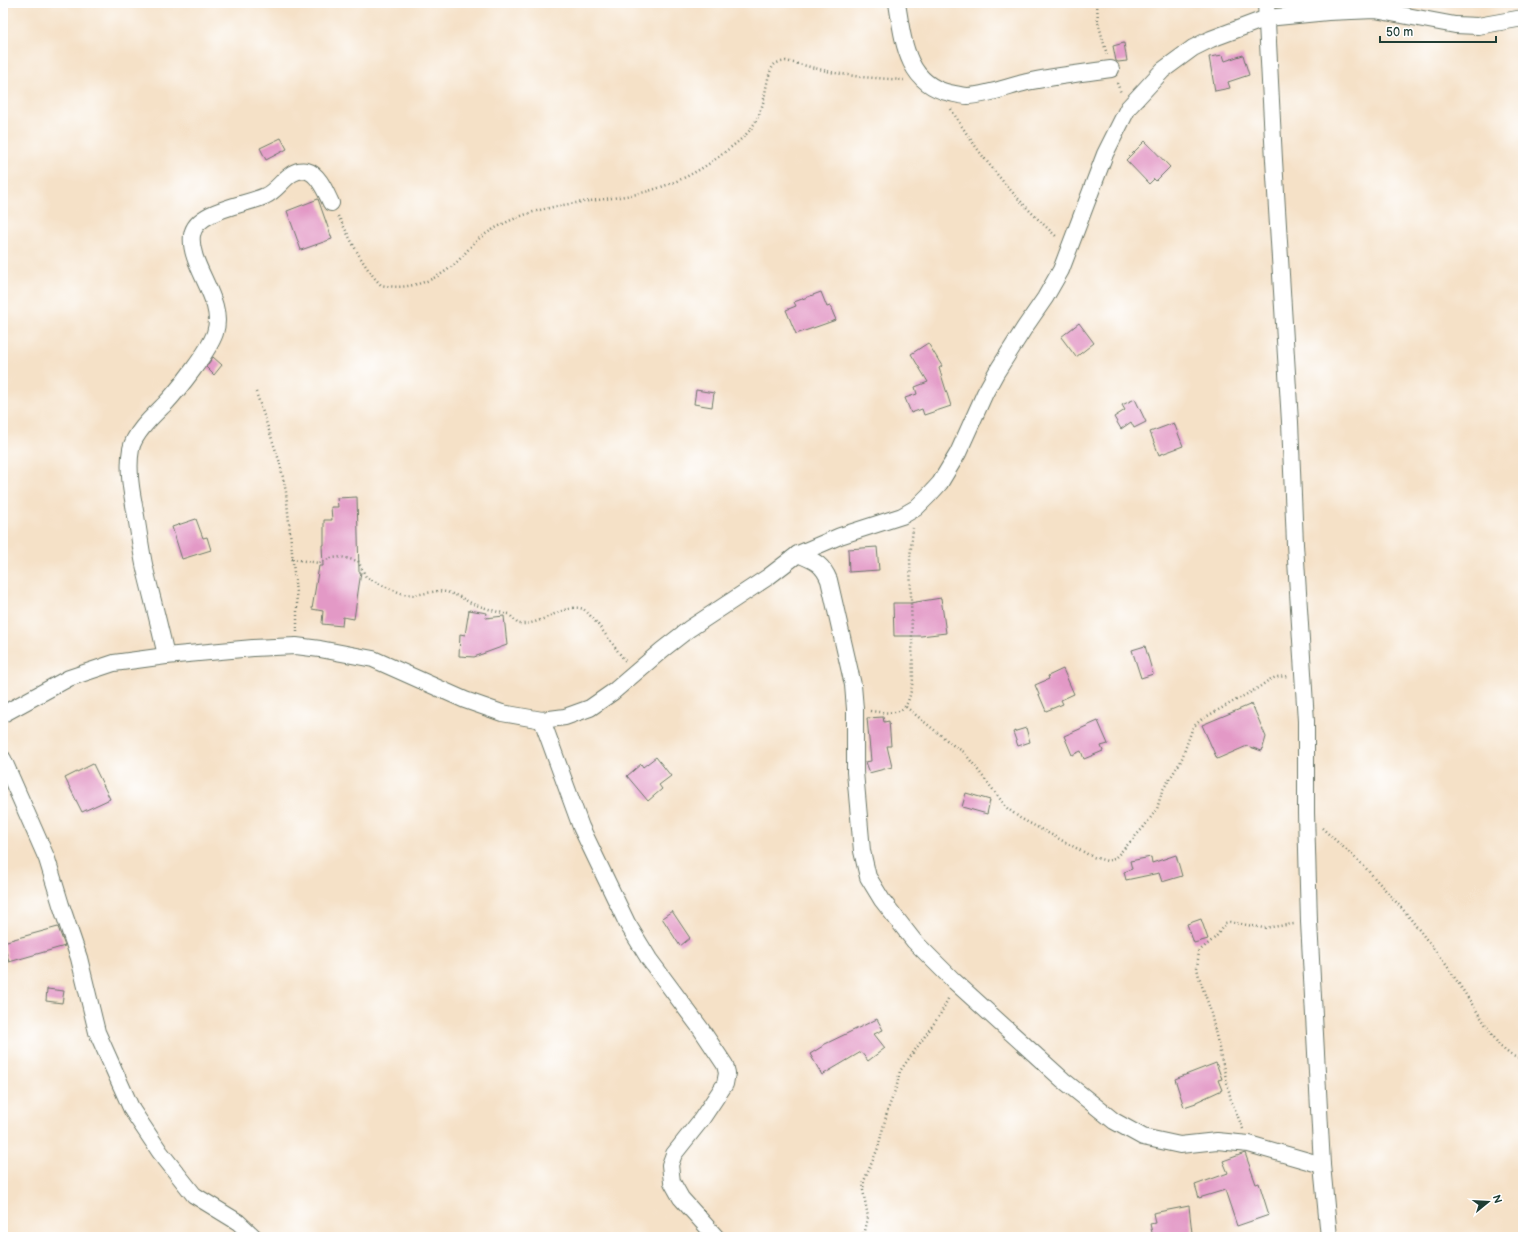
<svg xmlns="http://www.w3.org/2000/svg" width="1526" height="1240" viewBox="0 0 1526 1240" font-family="'Balsamiq Sans',sans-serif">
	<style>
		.building { fill: #e399c6 }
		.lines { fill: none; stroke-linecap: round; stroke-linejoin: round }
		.street-casing { stroke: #6a7667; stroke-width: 18 }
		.path { stroke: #6a7667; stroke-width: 2.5; stroke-dasharray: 1 3; stroke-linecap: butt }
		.street { stroke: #fff; stroke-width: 16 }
	</style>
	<rect width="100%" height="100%" fill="#fff"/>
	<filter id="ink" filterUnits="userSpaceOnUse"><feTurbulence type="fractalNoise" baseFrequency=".025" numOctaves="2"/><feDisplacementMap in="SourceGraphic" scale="8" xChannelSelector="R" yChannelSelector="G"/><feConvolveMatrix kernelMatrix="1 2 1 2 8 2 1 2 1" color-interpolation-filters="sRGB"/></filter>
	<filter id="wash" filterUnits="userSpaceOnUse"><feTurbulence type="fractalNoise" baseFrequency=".012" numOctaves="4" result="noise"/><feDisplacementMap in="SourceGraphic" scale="16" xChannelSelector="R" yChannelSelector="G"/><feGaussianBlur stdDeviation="0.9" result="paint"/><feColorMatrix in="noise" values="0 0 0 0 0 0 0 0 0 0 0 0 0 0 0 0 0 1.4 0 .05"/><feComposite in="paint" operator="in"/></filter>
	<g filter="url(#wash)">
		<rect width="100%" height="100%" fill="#f5e1c7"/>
		<g id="blocks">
			<g class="building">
				<path d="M1124,43L1127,61L1118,62L1116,61L1113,46Z"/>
				<path d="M1223,55L1225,61L1243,55L1249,75L1228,82L1230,88L1215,91L1209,57Z"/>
				<path d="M281,138L287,149L266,160L260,148Z"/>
				<path d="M1145,141L1170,167L1156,181L1154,179L1149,184L1126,160Z"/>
				<path d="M318,199L332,239L301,250L287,211Z"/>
				<path d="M821,292L827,307L830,306L836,320L796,334L786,310L796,306L794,302Z"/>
				<path d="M1079,323L1094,343L1076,357L1061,337Z"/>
				<path d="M928,343L942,366L939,368L951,406L924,415L922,409L911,413L905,398L917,394L915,387L928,382L911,354Z"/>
				<path d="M213,357L222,365L214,375L206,367Z"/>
				<path d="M696,390L714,393L712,407L694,404Z"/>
				<path d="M1135,399L1146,422L1134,428L1131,422L1121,429L1114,417L1125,410L1122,405Z"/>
				<path d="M1174,423L1183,446L1159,455L1150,432Z"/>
				<path d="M357,497L359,572H361L354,619L343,617L342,626L322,624L323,611L312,609L319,566H323L322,545H324V520H332L331,507H338L337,498Z"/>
				<path d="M196,519L203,538L207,537L211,550L182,559L172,527Z"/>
				<path d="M877,547L879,570L849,572L848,549Z"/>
				<path d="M941,598L946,633L921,636H894L893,603H910Z"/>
				<path d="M469,610L487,613L486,618L504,616L507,645L474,657L459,656L460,634L465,635Z"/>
				<path d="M1145,646L1153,674L1141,678L1132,650Z"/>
				<path d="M1063,669L1074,694L1061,700L1063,704L1046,711L1035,685L1049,679L1048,676Z"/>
				<path d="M1252,704L1266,737L1262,751L1247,746L1217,759L1202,725Z"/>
				<path d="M883,717L884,722L889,721L891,746H887L892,767L869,773L865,762L871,761L867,718Z"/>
				<path d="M1098,721L1108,744L1101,746L1103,751L1084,759L1081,751L1072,755L1064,736Z"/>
				<path d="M1026,728L1030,742L1018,746L1013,732Z"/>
				<path d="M656,757L671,776L659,785L662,789L648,801L627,776L641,764L643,767Z"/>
				<path d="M93,764L110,799L82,812L65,778Z"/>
				<path d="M966,793L990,800L987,814L962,807Z"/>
				<path d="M1176,855L1182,876L1162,882L1159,873L1126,880L1124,872L1132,869L1130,861L1151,857L1152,863Z"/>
				<path d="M672,911L690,938L680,946L662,918Z"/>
				<path d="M1201,919L1208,939L1194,943L1187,924Z"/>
				<path d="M58,927L65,946L9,962L3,942Z"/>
				<path d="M47,989L64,991L62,1003L46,1001Z"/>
				<path d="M877,1019L883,1030L874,1034L885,1048L868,1061L861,1052L822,1075L810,1054L823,1046V1045Z"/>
				<path d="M1216,1063L1222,1079L1218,1080L1222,1090L1196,1102V1103L1184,1107L1175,1079Z"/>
				<path d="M1245,1153L1256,1184L1259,1183L1269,1215L1237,1226L1225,1190L1199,1198L1195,1185L1228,1173L1223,1161Z"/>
				<path d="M1189,1206L1192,1233L1186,1234L1187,1237H1153L1150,1224L1155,1223L1153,1213Z"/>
			</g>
		</g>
	</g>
	<g filter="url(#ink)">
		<use href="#blocks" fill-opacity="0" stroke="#6a7667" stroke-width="1"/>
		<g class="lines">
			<defs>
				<g id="street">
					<path d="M897,3C903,39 906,84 950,93C955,94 962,96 968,96C988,95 1007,87 1027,82C1054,76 1083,73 1111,69"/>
					<path d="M1266,3L1274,160L1290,422L1295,544L1306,721V813L1309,922L1322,1165L1329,1237"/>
					<path d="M798,554C814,561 822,563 829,580L853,685L855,709V772L862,851L868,877L882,900L914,941L954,981L1063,1080L1114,1121L1143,1137L1180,1145L1217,1141L1249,1144L1322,1165"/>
					<path d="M166,656C160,627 152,598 145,569C141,551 139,533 136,516C132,495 127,470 131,449C134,433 154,415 165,404C179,389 209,351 215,333C226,300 188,266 192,235C196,210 246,205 265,196C280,190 288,167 307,171C319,174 326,193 331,203"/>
					<path d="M3,714L69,678L114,663L166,656L253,648L296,646L320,649L373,659L465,700L502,713L542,720L565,717L590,708L613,692L662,650L689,629L768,577L798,554L840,536L902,516L916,508L929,495L940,483L958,453L985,393L996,373L1025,327L1045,298L1061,270L1105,154L1128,108L1163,70L1193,48L1211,39L1267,18L1328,12L1375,10L1455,25L1478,26L1523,18"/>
					<path d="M542,720L581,827L627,923L649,959L701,1029L725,1065L727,1073L725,1084L701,1120L674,1154L670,1165L672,1182L681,1198L716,1237"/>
					<path d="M3,759L47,859L61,905L79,958L97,1032L132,1110L160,1152L194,1195L238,1222L254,1237"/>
				</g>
			</defs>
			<use href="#street" class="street-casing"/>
			<g class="path">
				<path d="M1097,3L1098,22L1107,55"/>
				<path d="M1117,83L1121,93"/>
				<path d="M951,109C979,156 1016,200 1057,237"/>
				<path d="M338,216C351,239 362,266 381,285C408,291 436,281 456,263C463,256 469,248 476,241C487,232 502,224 516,218C556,202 595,202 637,194C667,187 697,174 721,155C732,146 745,138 752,127C758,119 762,108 764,99C766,90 768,70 775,64C778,62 782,62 786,61L835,73L861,77L904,80"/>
				<path d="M256,392L280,463L286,492L297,603V632"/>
				<path d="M292,559L319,563L331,558L341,557L358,561L366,577L384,586L403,594L415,595L438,591L447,592L458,596L473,604L498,612L509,614L518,624C533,625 545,618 559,612C566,609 576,606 583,609C592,614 618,652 626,662"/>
				<path d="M906,707L954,746L964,752L1007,808L1020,818L1093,857L1107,861L1114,859L1119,854L1143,828L1157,809L1162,791L1181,761L1193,727L1202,719L1258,688L1269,680L1276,677L1288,676"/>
				<path d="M870,711C903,715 908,713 913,679L910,557L913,528"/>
				<path d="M1322,828L1363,865L1406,913L1447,966L1499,1045C1506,1051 1513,1059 1523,1058"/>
				<path d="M1243,1129L1231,1100L1210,1009L1199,977L1197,968L1199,951L1216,937L1225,923L1230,922L1264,928L1294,924"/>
				<path d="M861,1237L865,1231L868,1217L863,1190L864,1181L878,1148L887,1112L897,1085L900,1071L940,1015L949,997"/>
			</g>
			<use href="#street" class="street"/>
		</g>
	</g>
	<rect width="1526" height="1240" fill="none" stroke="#fff" stroke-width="16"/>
	<g transform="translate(1488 1202) rotate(72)" stroke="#ffffff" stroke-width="3" paint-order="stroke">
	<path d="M0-3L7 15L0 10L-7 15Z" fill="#1f3d34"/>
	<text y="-6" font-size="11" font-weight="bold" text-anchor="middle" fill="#1f3d34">N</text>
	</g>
	<path d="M1380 36v6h116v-6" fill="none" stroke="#1f3d34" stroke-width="2"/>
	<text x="1386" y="36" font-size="12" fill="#1f3d34" stroke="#ffffff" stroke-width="3" paint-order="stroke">50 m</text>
</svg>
